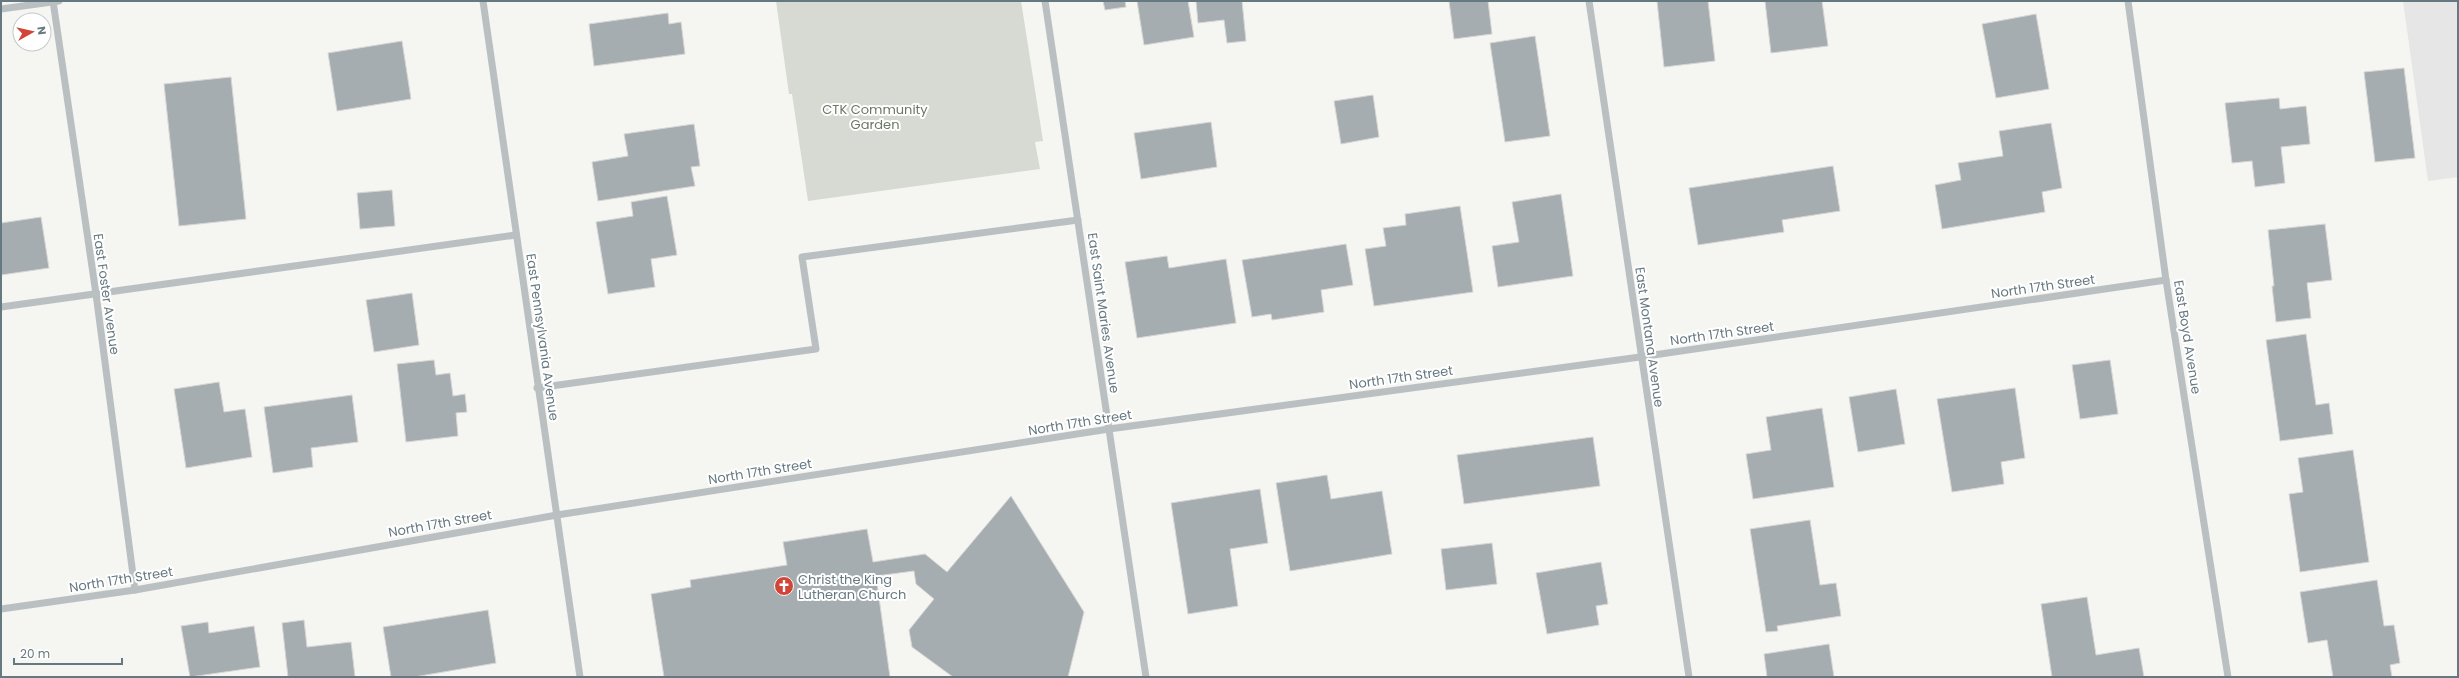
<svg xmlns="http://www.w3.org/2000/svg" width="2459" height="678" viewBox="0 0 2459 678" font-family="Poppins,sans-serif">
	<style>
		.built { fill: #e6e6e6 }
		.green { fill: #d6dad2 }
		.building { fill: #a5adb1; stroke: #d7d6d5 }
		.lines { fill: none; stroke-linecap: round; stroke-linejoin: round }
		.minor { stroke: #bac0c2; stroke-width: 7 }
		.labels { text-anchor: middle; stroke-width: 4; stroke-linejoin: round; paint-order: stroke }
		.park-label { font-size: 13px; fill: #6c7865; stroke: #fff }
		.street-label { font-size: 13px; fill: #677980; stroke: #fff }
		.poi-label { font-size: 13px; fill: #677980; stroke: #fff; text-anchor: start }
	</style>
	<rect width="100%" height="100%" fill="#f5f5f2"/>
	<path class="built" d="M2403,1H2458V177L2428,181Z"/>
	<path class="green" d="M776,1H1021L1043,141L1035,142L1040,169L808,201L792,94H789Z"/>
	<g class="building">
		<path d="M1103,1H1125L1126,7L1105,10Z"/>
		<path d="M1137,1H1188L1194,37L1144,45Z"/>
		<path d="M1196,1H1242L1246,41L1227,43L1224,20L1198,23Z"/>
		<path d="M1449,1H1488L1492,34L1454,39Z"/>
		<path d="M1657,1H1708L1715,61L1664,67Z"/>
		<path d="M1765,1H1822L1828,46L1771,53Z"/>
		<path d="M668,13L669,24L681,22L685,54L594,66L589,24Z"/>
		<path d="M2036,14L2049,89L1996,98L1982,24Z"/>
		<path d="M1535,36L1550,136L1505,142L1490,43Z"/>
		<path d="M402,41L411,99L337,111L328,53Z"/>
		<path d="M2404,68L2415,158L2375,162L2364,72Z"/>
		<path d="M231,77L246,219L179,226L164,84Z"/>
		<path d="M1373,95L1379,137L1341,144L1334,101Z"/>
		<path d="M2279,98L2280,109L2306,106L2310,144L2281,147L2285,183L2255,187L2252,161L2232,163L2225,103Z"/>
		<path d="M1211,122L1217,167L1141,179L1134,133Z"/>
		<path d="M2051,123L2062,188L2042,192L2045,212L1942,229L1935,185L1961,180L1958,163L2003,156L1999,131Z"/>
		<path d="M694,124L700,166L691,167L695,186L598,201L592,162L628,156L624,134Z"/>
		<path d="M1833,166L1840,211L1782,220L1784,232L1698,245L1689,188Z"/>
		<path d="M392,190L395,226L360,229L357,193Z"/>
		<path d="M1561,194L1573,276L1498,287L1492,246L1519,242L1512,202Z"/>
		<path d="M667,196L677,255L651,259L655,287L608,294L596,222L633,216L631,202Z"/>
		<path d="M1460,206L1473,292L1374,306L1365,249L1386,246L1383,228L1406,225L1405,214Z"/>
		<path d="M41,217L49,268L1,275V223Z"/>
		<path d="M2325,224L2332,280L2307,283L2311,318L2276,322L2272,286H2274L2268,230Z"/>
		<path d="M1346,244L1353,285L1321,290L1324,312L1272,320L1271,314L1252,317L1242,260Z"/>
		<path d="M1167,256L1169,268L1226,259L1236,323L1137,338L1125,262Z"/>
		<path d="M412,293L419,345L374,352L366,300Z"/>
		<path d="M2306,334L2316,405L2329,403L2333,434L2280,441L2266,340Z"/>
		<path d="M434,360L436,375L450,373L453,396L465,394L467,412L456,413L458,436L406,442L397,364Z"/>
		<path d="M2110,360L2118,414L2080,419L2072,365Z"/>
		<path d="M219,382L224,412L245,409L252,457L186,468L174,389Z"/>
		<path d="M2015,388L2025,458L2001,462L2004,484L1952,492L1937,399Z"/>
		<path d="M1896,389L1905,444L1858,452L1849,397Z"/>
		<path d="M352,395L358,442L311,448L313,467L273,473L264,407Z"/>
		<path d="M1822,408L1834,487L1753,499L1746,454L1771,450L1766,417Z"/>
		<path d="M1593,437L1600,486L1464,504L1457,455Z"/>
		<path d="M2353,450L2369,562L2300,572L2289,494L2303,492L2298,458Z"/>
		<path d="M1327,475L1331,499L1382,491L1392,554L1290,571L1276,483Z"/>
		<path d="M1260,489L1268,543L1230,549L1238,606L1188,614L1171,503Z"/>
		<path d="M1011,496L1084,612L1068,677H953L912,647L909,630L934,599L916,584L914,571L876,576L890,677H664L651,594L691,587L690,580L787,565L783,542L867,529L873,562L925,554L947,572Z"/>
		<path d="M1810,520L1820,585L1836,583L1841,616L1777,626L1778,631L1766,632L1750,529Z"/>
		<path d="M1492,543L1497,584L1446,590L1441,549Z"/>
		<path d="M1601,562L1608,604L1596,606L1599,625L1547,634L1536,573Z"/>
		<path d="M2377,580L2384,626L2394,625L2400,663L2390,665L2392,677H2333L2327,640L2308,643L2300,592Z"/>
		<path d="M2087,597L2096,655L2139,648L2144,677H2052L2041,604Z"/>
		<path d="M488,610L496,663L414,677H391L383,627Z"/>
		<path d="M304,620L307,647L351,642L355,677H288L282,623Z"/>
		<path d="M208,622L209,633L254,626L260,667L190,677L181,626Z"/>
		<path d="M1829,644L1834,677H1767L1764,654Z"/>
	</g>
	<g class="lines">
		<g class="minor">
			<path d="M53,1L96,294L135,590"/>
			<path d="M483,1L580,677"/>
			<path d="M1045,1L1146,677"/>
			<path d="M1589,1L1689,677"/>
			<path d="M2128,1L2166,280L2228,677"/>
			<path d="M1,9L59,1"/>
			<path d="M1,307L516,235"/>
			<path d="M537,388L816,349L802,257L1078,220"/>
			<path d="M1,609L135,590L557,515L1109,429L1640,357L2166,280"/>
		</g>
	</g>
	<defs>
		<symbol id="church-disc" viewBox="-11 -11 22 22"><circle r="9.5" fill="#d14437" stroke="#fff"/><path d="M-1.2-6h2.4v3.5h3.3v2.4h-3.3V6h-2.4V-.1h-3.3v-2.4h3.3Z" fill="#fff"/></symbol>
	</defs>
	<g fill-rule="evenodd">
		<use href="#church-disc" x="773" y="575" width="22" height="22"/>
	</g>
	<g class="labels">
		<g class="park-label">
			<text x="875" y="114">CTK Community<tspan x="875" dy="15">Garden</tspan></text>
		</g>
		<g class="street-label">
			<text transform="translate(2043 286) rotate(-8)" y="5">North 17th Street</text>
			<text transform="translate(107 294) rotate(82)" y="5">East Foster Avenue</text>
			<text transform="translate(1104 313) rotate(82)" y="5">East Saint Maries Avenue</text>
			<text transform="translate(1722 333) rotate(-8)" y="5">North 17th Street</text>
			<text transform="translate(543 337) rotate(82)" y="5">East Pennsylvania Avenue</text>
			<text transform="translate(1650 337) rotate(82)" y="5">East Montana Avenue</text>
			<text transform="translate(2188 337) rotate(81)" y="5">East Boyd Avenue</text>
			<text transform="translate(1401 377) rotate(-8)" y="5">North 17th Street</text>
			<text transform="translate(1080 422) rotate(-9)" y="5">North 17th Street</text>
			<text transform="translate(760 471) rotate(-9)" y="5">North 17th Street</text>
			<text transform="translate(440 523) rotate(-10)" y="5">North 17th Street</text>
			<text transform="translate(121 579) rotate(-9)" y="5">North 17th Street</text>
		</g>
		<g class="poi-label">
			<text x="798" y="584">Christ the King<tspan x="798" dy="15">Lutheran Church</tspan></text>
		</g>
	</g>
	<rect width="2459" height="678" fill="none" stroke="#677980" stroke-width="4"/>
	<g transform="translate(32 32) rotate(82)"><circle r="19" fill="#ffffff" stroke="#c2c9cc"/>
	<path d="M0-3L7 15L0 10L-7 15Z" fill="#d14437"/>
	<text y="-6" font-size="11" font-weight="bold" text-anchor="middle" fill="#677980">N</text>
	</g>
	<path d="M14 658v6h108v-6" fill="none" stroke="#677980" stroke-width="2"/>
	<text x="20" y="658" font-size="12" fill="#677980" stroke="#ffffff" stroke-width="3" paint-order="stroke">20 m</text>
</svg>
